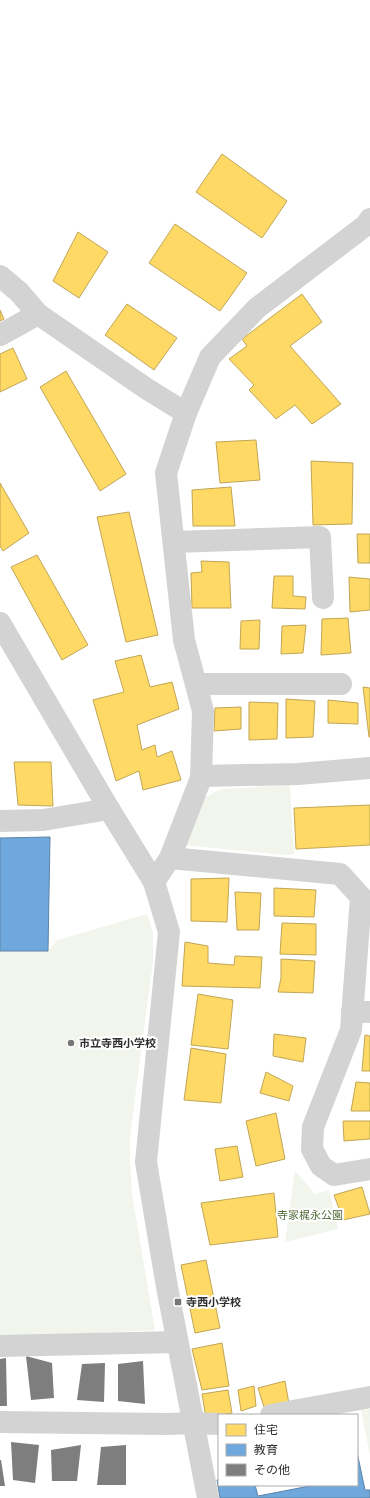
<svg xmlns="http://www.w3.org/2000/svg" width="370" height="1498" viewBox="0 0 370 1498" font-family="Arial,'Noto Sans JP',sans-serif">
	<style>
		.green { fill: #f1f5eb }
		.homes { fill: #ffd966; stroke: #c0a655 }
		.schools { fill: #6fa8dc; stroke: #5c83a8 }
		.building { fill: #7e7e7e }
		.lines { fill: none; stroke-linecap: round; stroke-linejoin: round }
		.minor { stroke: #d3d3d3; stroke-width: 22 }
		.poi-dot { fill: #777; stroke: #fff; stroke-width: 1.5 }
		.labels { text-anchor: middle; stroke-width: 4; stroke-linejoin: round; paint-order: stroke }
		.poi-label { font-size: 11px; font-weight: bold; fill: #2e2e2e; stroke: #fff; text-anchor: start }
		.park-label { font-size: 11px; fill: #536b3a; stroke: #fff }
	</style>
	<rect width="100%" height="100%" fill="#fff"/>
	<g class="green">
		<path d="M290,785L294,854L286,855L183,845L197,801L222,789Z"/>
		<path d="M147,914L153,933V962L136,1090L130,1138V1160L132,1194L155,1330L0,1338V951H48L58,940Z"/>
		<path d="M295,1171L315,1194L329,1190L338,1229L285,1242Z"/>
		<path d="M370,1409V1455L361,1410Z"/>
	</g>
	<g class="homes">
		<path d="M222,154L287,201L262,238L196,192Z"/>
		<path d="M175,224L247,273L220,311L149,263Z"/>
		<path d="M78,232L108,252L79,298L53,281Z"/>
		<path d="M302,294L322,322L290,346L341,404L312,424L295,405L276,419L249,390L254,385L229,359L247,346L242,339Z"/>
		<path d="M127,304L177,338L154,370L105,335Z"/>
		<path d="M0,310L4,319L0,321Z"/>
		<path d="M13,348L27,379L0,392V354Z"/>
		<path d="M66,371L126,474L100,491L40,387Z"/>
		<path d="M256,440L260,480L220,483L216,442Z"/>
		<path d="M311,461L353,463L352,524L313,525Z"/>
		<path d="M0,483L29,533L3,551L0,546Z"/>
		<path d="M231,487L235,526H193L192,490Z"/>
		<path d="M129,512L158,635L126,642L97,517Z"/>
		<path d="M357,534H370V563H358Z"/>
		<path d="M37,555L88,645L62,660L11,567Z"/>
		<path d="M201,561L229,562L231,608H192L191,573L202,572Z"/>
		<path d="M274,576H293V596L306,597L305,609L272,608Z"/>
		<path d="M349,577L370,579V610L350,612Z"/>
		<path d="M348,618L351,653L321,655L322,619Z"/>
		<path d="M260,620L259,649H240L241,621Z"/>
		<path d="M306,625L303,653L281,654L282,626Z"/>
		<path d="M141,655L150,687L172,682L179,709L137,725L142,750L155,745L157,757L172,751L181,780L143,790L139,771L116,781L93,700L124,692L115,661Z"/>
		<path d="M363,687L370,688V737H369Z"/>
		<path d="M286,699L315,701L313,737L286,738Z"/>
		<path d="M328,700L358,703V724L328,723Z"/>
		<path d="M249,702L278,703L277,739L249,740Z"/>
		<path d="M241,707V729L214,731L215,708Z"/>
		<path d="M14,762H51L53,806L18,805Z"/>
		<path d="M370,805V845L296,849L294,808Z"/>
		<path d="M229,878L227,922L191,921V879Z"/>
		<path d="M274,888L316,890L314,917L274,916Z"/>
		<path d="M235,892L261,893L259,930H237Z"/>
		<path d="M282,923L316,924V955L280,954Z"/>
		<path d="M185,942L208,946V963L234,965L235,956L262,957L260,988L182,986Z"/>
		<path d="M281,959L315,961L313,993L278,992L281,978Z"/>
		<path d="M198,994L233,1000L228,1049L191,1045Z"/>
		<path d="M274,1034L306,1038L303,1062L273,1056Z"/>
		<path d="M365,1035L370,1036V1071H362Z"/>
		<path d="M191,1048L226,1054L221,1103L184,1100Z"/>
		<path d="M266,1072L293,1086L289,1101L260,1093Z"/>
		<path d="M356,1082L370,1083V1111H351Z"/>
		<path d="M276,1113L285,1159L256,1166L246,1121Z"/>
		<path d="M343,1121H370V1139L344,1141Z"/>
		<path d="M237,1146L243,1177L220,1181L215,1149Z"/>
		<path d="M362,1187L370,1214L343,1220L334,1195Z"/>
		<path d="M274,1193L278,1237L210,1245L201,1203Z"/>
		<path d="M206,1260L220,1328L195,1333L181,1265Z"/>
		<path d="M222,1343L229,1386L202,1390L192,1349Z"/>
		<path d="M285,1381L289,1404L264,1407L258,1388Z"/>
		<path d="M254,1386L256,1406L241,1411L238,1390Z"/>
		<path d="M228,1390L232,1413L206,1418L202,1394Z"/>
	</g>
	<g class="schools">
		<path d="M50,837L48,951H0V838Z"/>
		<path d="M357,1452L365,1490H370V1498H220L217,1480L219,1479V1485H255L258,1496L315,1485H357Z"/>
	</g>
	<g class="building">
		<path d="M26,1356L52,1363L54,1398L31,1400Z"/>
		<path d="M6,1358L7,1406H0V1359Z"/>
		<path d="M143,1361L145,1404L118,1401V1364Z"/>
		<path d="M105,1363L104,1402L77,1400L82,1364Z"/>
		<path d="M11,1442L39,1445L35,1483L13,1480Z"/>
		<path d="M81,1445L77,1481H52L51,1450Z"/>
		<path d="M126,1445V1485H97L101,1447Z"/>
		<path d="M0,1460H1L5,1486H0Z"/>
	</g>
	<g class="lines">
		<g class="minor">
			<path d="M0,276L19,292L38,314L147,389L186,413"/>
			<path d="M0,335L38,314"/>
			<path d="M174,542L320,537L323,598"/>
			<path d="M0,623L109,809L154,882L169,932L146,1162L167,1287L208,1498"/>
			<path d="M196,684H341"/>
			<path d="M201,776L298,774L370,768"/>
			<path d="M0,821L43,820L109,809"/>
			<path d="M170,858L340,874L361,897L351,1030L313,1127L312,1149L321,1166L334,1175L370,1169"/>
			<path d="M154,882L170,858L201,778L203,711L184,640L166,473L186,413L210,357L257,308L366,225L370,219"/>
			<path d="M352,1012H370"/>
			<path d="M0,1346L177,1342"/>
			<path d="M271,1415L370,1397"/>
			<path d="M0,1422L167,1424L194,1423L219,1424"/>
		</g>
	</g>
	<g class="poi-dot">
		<circle cx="71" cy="1043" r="4"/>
		<rect x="174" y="1298" width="8" height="8" rx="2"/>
	</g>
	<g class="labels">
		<g class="poi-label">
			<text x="79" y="1047">市立寺西小学校</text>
			<text x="186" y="1306">寺西小学校</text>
		</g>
		<g class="park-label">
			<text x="310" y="1219">寺家梶永公園</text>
		</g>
	</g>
	<rect x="218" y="1414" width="140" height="72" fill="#ffffff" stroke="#ababab"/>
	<rect x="226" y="1424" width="20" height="12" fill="#ffd966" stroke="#ababab"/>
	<text x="254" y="1434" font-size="12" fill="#2e2e2e">住宅</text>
	<rect x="226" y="1444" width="20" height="12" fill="#6fa8dc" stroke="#ababab"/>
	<text x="254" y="1454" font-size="12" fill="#2e2e2e">教育</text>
	<rect x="226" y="1464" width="20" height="12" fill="#7e7e7e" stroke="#ababab"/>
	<text x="254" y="1474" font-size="12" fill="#2e2e2e">その他</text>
</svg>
